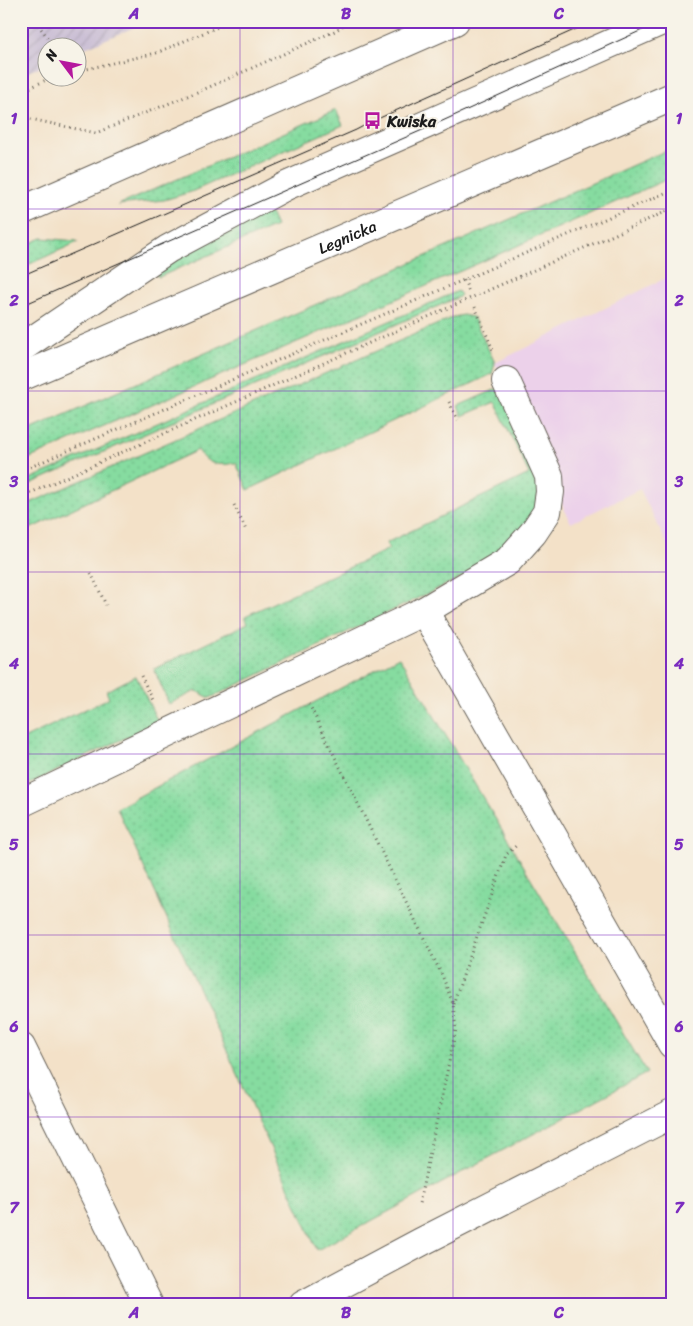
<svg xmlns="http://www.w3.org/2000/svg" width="693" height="1326" viewBox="0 0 693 1326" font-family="Sriracha,sans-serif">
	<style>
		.built { fill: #ecd1ea }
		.industrial { fill: url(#industrial-furrows) }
		.grass { fill: url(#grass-dots); stroke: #517c5e }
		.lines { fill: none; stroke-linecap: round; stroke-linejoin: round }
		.minor-casing { stroke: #676158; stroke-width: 30 }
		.major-casing { stroke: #676158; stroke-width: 30 }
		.path { stroke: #676158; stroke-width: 3; stroke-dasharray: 1 4; stroke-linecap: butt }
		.minor { stroke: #fff; stroke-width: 28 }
		.major { stroke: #fff; stroke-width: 28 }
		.tram { stroke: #1c1c1c; stroke-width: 1 }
		.grid { fill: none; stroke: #7b2cbf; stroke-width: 1; stroke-opacity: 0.55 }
		.labels { text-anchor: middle; stroke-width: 4; stroke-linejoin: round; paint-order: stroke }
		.poi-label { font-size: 16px; font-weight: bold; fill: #1c1c1c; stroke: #f7f3e8; text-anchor: start }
		.street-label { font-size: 16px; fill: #1c1c1c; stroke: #f7f3e8 }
		.neatline { fill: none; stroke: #7b2cbf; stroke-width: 2 }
		.grid-label { font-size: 16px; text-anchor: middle; font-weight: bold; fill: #7b2cbf }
	</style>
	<defs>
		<pattern id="industrial-furrows" width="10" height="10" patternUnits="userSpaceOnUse" patternTransform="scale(1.25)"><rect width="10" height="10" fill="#cbbfd5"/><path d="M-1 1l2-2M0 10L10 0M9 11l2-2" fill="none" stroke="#aea4b6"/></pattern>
		<pattern id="grass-dots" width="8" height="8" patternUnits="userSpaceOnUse" patternTransform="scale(1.25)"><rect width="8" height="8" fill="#86dca0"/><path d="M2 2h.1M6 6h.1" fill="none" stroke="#73bc89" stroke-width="1.8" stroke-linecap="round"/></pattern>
	</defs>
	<rect width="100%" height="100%" fill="#f7f3e8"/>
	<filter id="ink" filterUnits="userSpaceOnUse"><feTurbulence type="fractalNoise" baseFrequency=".02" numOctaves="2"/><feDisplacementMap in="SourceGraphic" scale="10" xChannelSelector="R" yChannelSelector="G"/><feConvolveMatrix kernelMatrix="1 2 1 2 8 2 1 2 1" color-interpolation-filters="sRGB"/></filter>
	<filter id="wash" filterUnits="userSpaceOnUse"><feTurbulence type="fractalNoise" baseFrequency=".0096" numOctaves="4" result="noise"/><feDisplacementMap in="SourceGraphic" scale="20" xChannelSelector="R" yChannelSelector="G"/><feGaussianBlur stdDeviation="1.12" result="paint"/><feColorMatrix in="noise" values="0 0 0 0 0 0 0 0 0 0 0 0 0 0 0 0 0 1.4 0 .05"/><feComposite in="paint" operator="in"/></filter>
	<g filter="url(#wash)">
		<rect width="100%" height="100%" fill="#f3e1c8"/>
		<path class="built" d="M672,275V554L640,489L571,523L495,363Z"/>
		<path class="industrial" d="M21,21H149L78,51V48H48L47,64L21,75Z"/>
		<g class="grass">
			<path d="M336,110L343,125L191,192L164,200L118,205Z"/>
			<path d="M672,148V177L470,267L21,462V434Z"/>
			<path d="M268,209L276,226L159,277L155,274L156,269Z"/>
			<path d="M42,238L77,241L78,242L21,268V247Z"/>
			<path d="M458,291L461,295L459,297L21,488V483Z"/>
			<path d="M463,315L473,317L495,363L492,374L248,490L236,463C219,466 208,466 198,450L21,533V507L454,317Z"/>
			<path d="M499,388L541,482L536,506L508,555L210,698L196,691L169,704L154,669L248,623L245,616L389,549L386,543L529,474L495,402L462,416L458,406Z"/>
			<path d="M399,657L647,1073L317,1250L117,808Z"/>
			<path d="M136,676L158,722L21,788V740L109,698L106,691Z"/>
		</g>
	</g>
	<g filter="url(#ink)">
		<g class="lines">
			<defs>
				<g id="minor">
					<path d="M21,348L168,249L286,186L662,21"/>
					<path d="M424,611L508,561L533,533L547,512L550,492L549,476L506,381"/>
					<path d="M21,803L424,611L672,1044"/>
					<path d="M21,1047L149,1305"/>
					<path d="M303,1305L421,1242L672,1114"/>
				</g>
				<g id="major">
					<path d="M21,211L455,21"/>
					<path id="s1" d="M21,377L672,97"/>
				</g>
			</defs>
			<use href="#minor" class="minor-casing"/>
			<use href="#major" class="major-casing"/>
			<g class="path">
				<path d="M35,21L56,48"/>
				<path d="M78,71L156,53L232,21"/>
				<path d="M21,92L44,81L55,78"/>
				<path d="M21,117L96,133L207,88L335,31L349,21"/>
				<path d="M464,280L469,292"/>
				<path d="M475,307L493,350"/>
				<path d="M449,402L458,420"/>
				<path d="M21,471L672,190"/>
				<path d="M21,497L672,209"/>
				<path d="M234,505L246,530"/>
				<path d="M91,573L106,605"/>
				<path d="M141,676L154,702"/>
				<path d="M309,704L442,975L453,1004L456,1029L419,1204"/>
				<path d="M453,1004L506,855L518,844"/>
			</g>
			<use href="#minor" class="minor"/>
			<use href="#major" class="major"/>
			<g class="tram">
				<path d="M21,276L356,130L373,121L594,21"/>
				<path d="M21,306L427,128L662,21"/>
			</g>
		</g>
	</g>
	<path class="grid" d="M240,21V1305M453,21V1305M21,209H672M21,391H672M21,572H672M21,754H672M21,935H672M21,1117H672"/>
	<defs>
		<symbol id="bus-bare" viewBox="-9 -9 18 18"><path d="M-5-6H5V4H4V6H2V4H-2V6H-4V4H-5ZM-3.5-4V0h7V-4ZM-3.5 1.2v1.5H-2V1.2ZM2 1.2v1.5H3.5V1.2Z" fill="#b5179e" stroke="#f7f3e8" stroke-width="2.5" paint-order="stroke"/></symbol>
	</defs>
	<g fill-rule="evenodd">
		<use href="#bus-bare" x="360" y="108" width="25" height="25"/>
	</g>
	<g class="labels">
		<g class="poi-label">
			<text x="387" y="127">Kwiska</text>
		</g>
		<g class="street-label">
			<text dy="6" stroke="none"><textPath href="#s1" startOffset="355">Legnicka</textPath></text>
		</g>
	</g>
	<rect width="693" height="1326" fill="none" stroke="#f7f3e8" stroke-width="55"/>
	<g transform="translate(62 62) rotate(302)"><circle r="24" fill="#f7f3e8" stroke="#9f9d96"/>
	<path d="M0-4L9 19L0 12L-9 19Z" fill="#b5179e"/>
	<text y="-8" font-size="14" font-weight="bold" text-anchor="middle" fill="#1c1c1c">N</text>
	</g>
	<rect x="28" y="28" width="638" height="1270" class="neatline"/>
	<g class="grid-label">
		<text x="134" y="19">A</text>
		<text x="346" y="19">B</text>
		<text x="559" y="19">C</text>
		<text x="14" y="124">1</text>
		<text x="679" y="124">1</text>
		<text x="14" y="306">2</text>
		<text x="679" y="306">2</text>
		<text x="14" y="487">3</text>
		<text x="679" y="487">3</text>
		<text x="14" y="669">4</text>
		<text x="679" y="669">4</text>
		<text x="14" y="850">5</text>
		<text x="679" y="850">5</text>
		<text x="14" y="1032">6</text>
		<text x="679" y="1032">6</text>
		<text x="14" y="1213">7</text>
		<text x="679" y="1213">7</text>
		<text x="134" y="1318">A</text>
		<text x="346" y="1318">B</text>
		<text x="559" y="1318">C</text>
	</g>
</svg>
